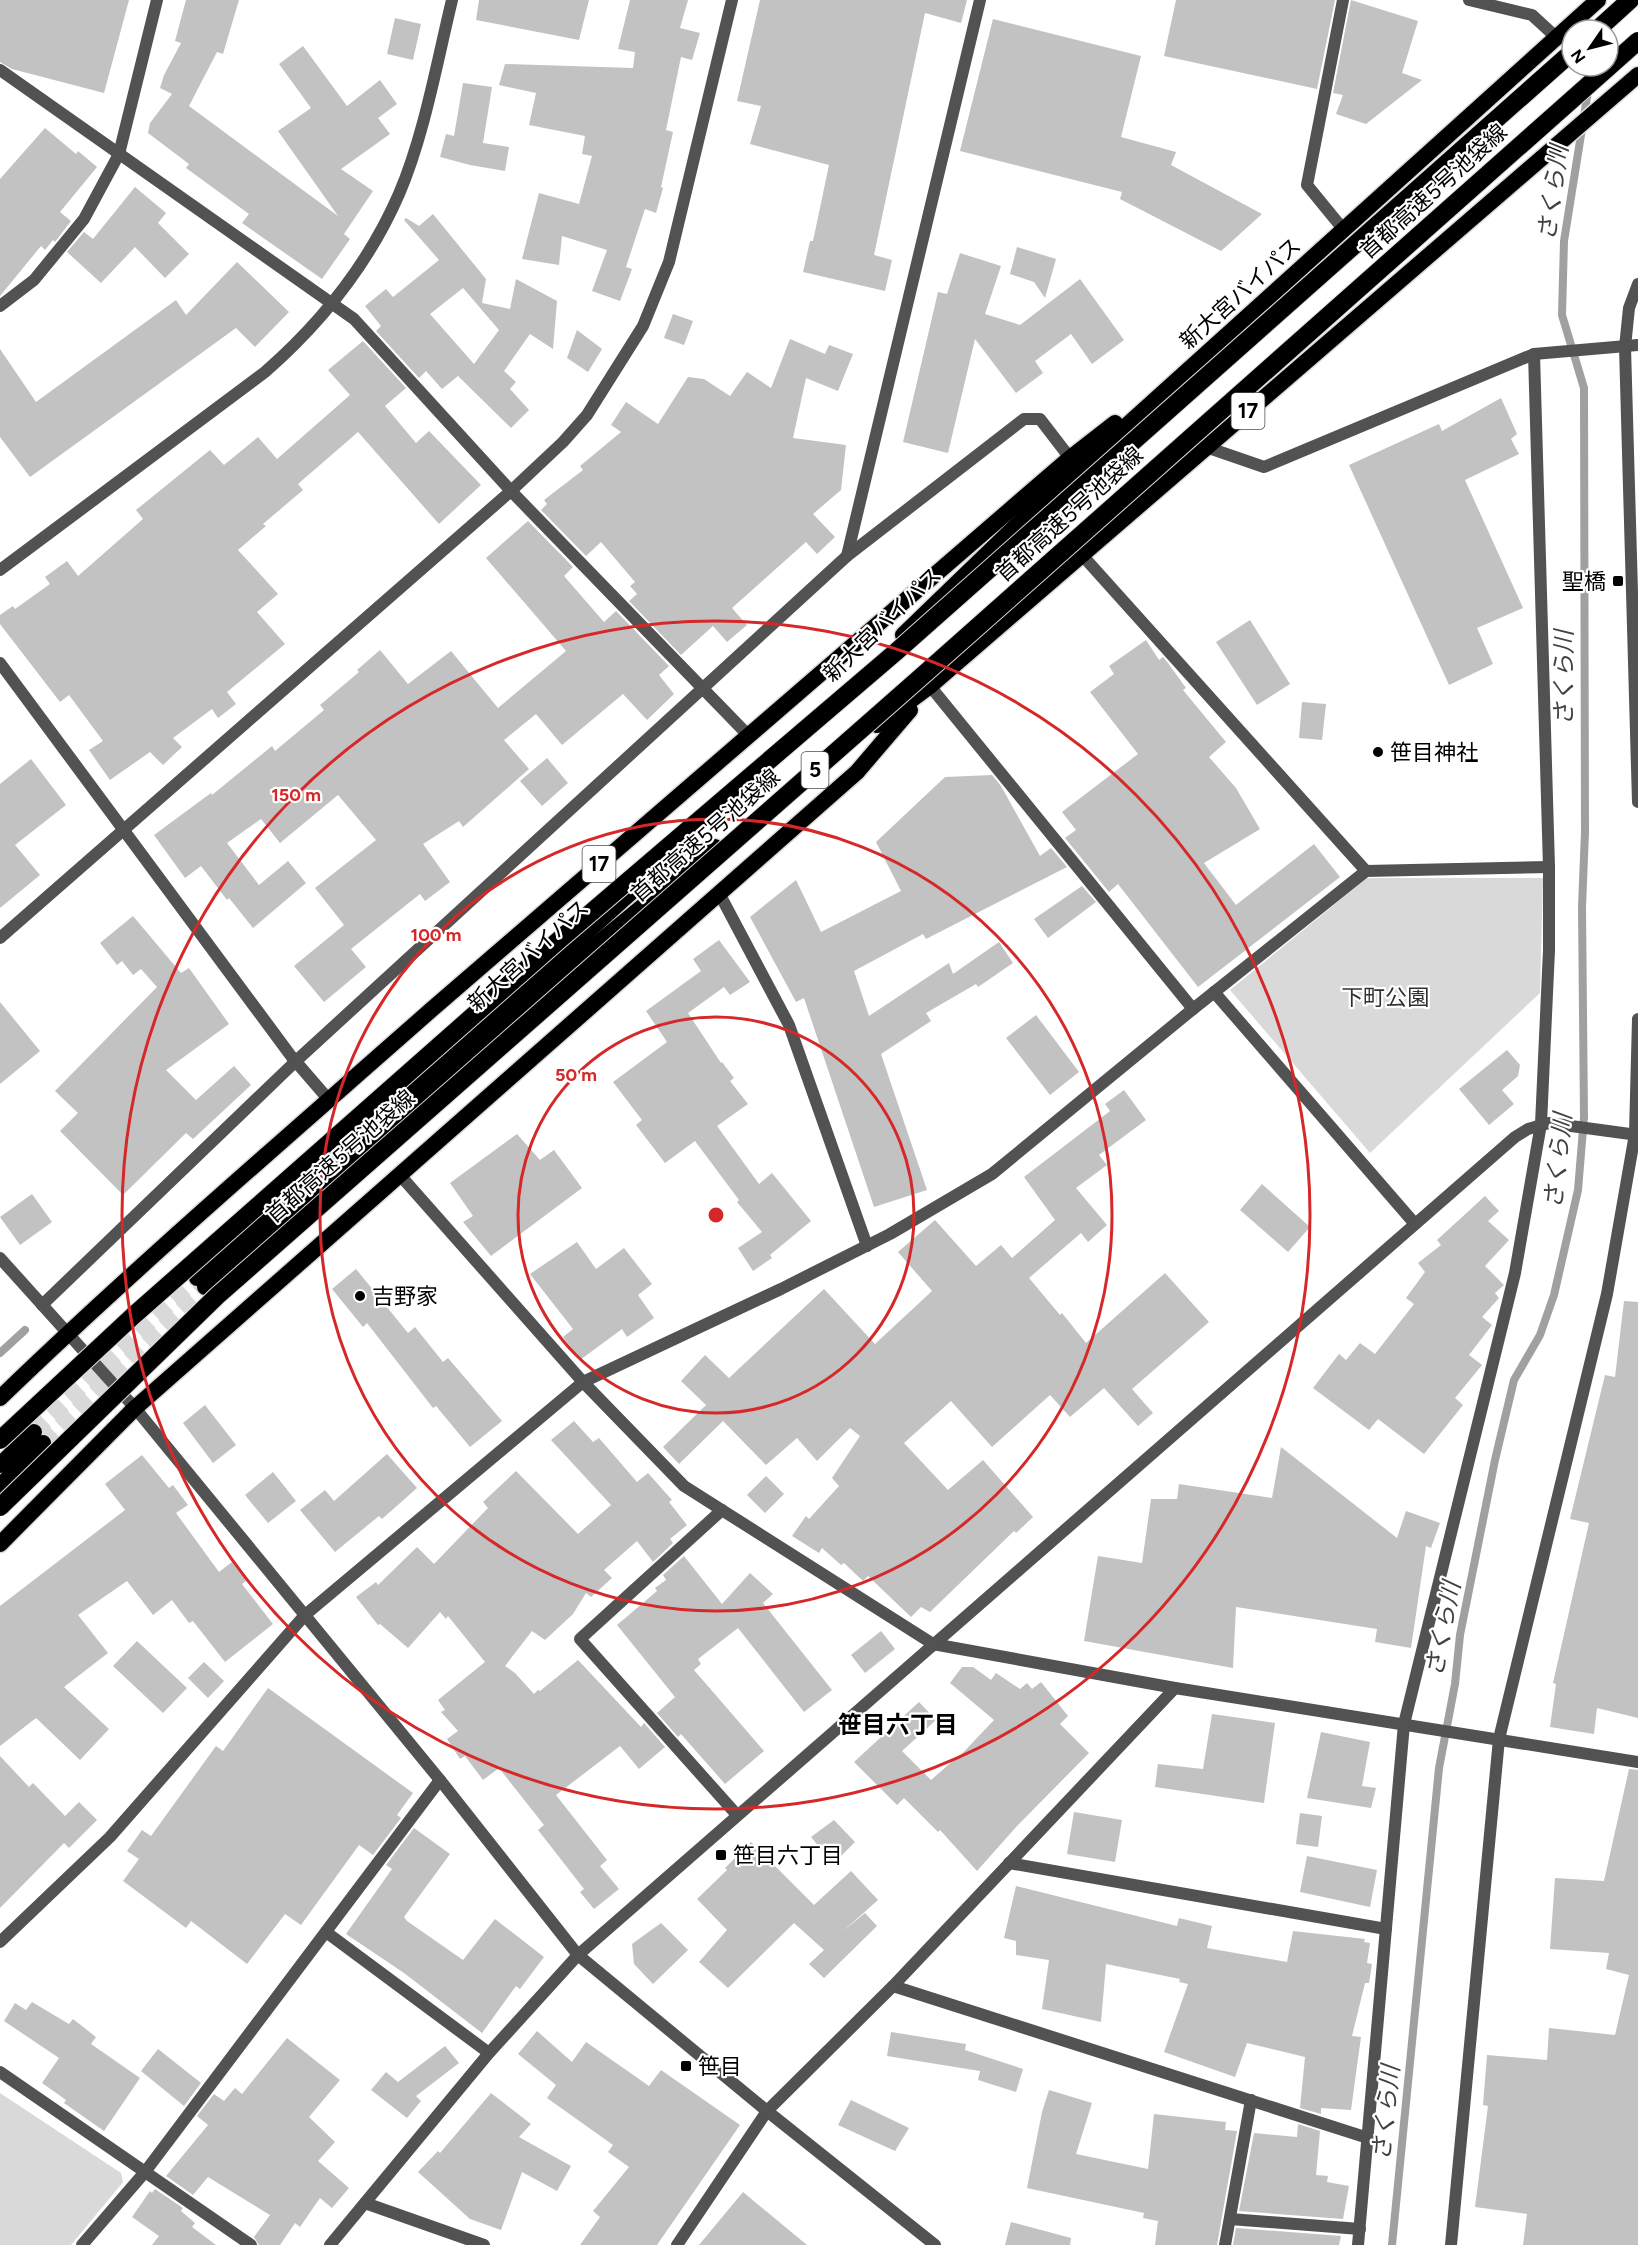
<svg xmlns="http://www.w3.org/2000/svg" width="1638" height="2245" viewBox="0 0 1638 2245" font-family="Figtree,'Noto Sans JP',sans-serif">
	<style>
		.green { fill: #d9d9d9 }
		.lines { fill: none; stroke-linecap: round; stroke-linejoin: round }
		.stream { stroke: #a0a0a0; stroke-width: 8 }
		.building { fill: #c2c2c2; fill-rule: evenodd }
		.trunk-tunnel { stroke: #d9d9d9; stroke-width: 16; stroke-dasharray: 16 8; stroke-linecap: butt }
		.trunk-casing { stroke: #dbdbdb; stroke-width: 19 }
		.motorway-casing { stroke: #dbdbdb; stroke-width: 20 }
		.service { stroke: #525252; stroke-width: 12 }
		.minor { stroke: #525252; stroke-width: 12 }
		.tertiary { stroke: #525252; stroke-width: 12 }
		.trunk { stroke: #000; stroke-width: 16 }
		.motorway { stroke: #000; stroke-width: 18 }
		.motorway-bridge-casing { stroke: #dbdbdb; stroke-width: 20; stroke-linecap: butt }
		.motorway-bridge { stroke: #000; stroke-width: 18 }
		.ring { fill: none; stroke: #d62828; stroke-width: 3 }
		.poi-dot { fill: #000; stroke: #fff; stroke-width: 2 }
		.labels { text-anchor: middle; stroke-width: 4.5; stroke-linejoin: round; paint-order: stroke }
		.shield { fill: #fff; stroke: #4c4c4c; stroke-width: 1.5 }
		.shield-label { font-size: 21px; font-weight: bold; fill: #000 }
		.street-label { font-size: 22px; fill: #000; stroke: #fff }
		.poi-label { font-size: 22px; fill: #000; stroke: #fff; text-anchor: start }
		.park-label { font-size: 22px; fill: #303030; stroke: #fff }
		.water-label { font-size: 24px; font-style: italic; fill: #414141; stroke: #fff }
		.neighbourhood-label { font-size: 24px; font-weight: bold; fill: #000; stroke: #fff }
		.centre { fill: #d62828; stroke: #fff; stroke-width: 3 }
		.ring-label { font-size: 18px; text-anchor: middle; font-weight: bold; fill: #d62828; stroke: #fff; stroke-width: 4.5; stroke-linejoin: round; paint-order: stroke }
	</style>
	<rect width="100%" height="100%" fill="#fff"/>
	<g class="green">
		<path d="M1367,878H1543L1540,993L1370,1153L1230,990Z"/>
		<path d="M0,2093L121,2173L123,2182L71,2245H0Z"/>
	</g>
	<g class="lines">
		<g class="stream">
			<path d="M0,1353L25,1330"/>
			<path d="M1392,2245L1439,1768L1455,1684L1460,1635L1495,1460L1514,1380L1540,1335L1554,1295L1578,1190L1584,1117L1582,907L1585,832L1584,388L1562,315L1564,241L1592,66"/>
		</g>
	</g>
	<g class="building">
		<path d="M0,0H129L104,93L12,69L0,62Z"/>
		<path d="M186,0H239L223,54L217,52L189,106L338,216L278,131L311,108L279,64L303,46L347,106L380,80L397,104L378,118L390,134L341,169L373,191L344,234L350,239L322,279L242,223L249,214L186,168L189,164L148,133L150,123L172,94L160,88L164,75L181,43L175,41Z"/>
		<path d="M479,0H589L579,40L476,20Z"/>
		<path d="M630,0H688L680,28L700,33L692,60L681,57L666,130L673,132L661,187L663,188L656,213L645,209L626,267L632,269L620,301L592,291L607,250L562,236L559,265L522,259L539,193L579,204L592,156L582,154L585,136L529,125L536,93L499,85L505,64L633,68L635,52L618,49Z"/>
		<path d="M760,0H967L961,23L925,13L874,255L892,260L885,291L803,272L810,241H813L829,165L750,144L761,106L737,101Z"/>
		<path d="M1176,0H1335L1317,89L1164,56Z"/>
		<path d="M1351,0L1418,21L1402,73L1422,80L1366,124L1336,114L1343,95L1333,93Z"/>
		<path d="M395,18L421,24L413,60L387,54Z"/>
		<path d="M993,19L1141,56L1121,137L1176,152L1171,165L1262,214L1221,251L1120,199L1122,192L960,151Z"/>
		<path d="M463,83L492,87L483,143L509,147L505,171L470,165L440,157L446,134L454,136Z"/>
		<path d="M45,128L76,154L78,151L97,167L60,212L71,221L55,242L53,240L45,250L41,246L0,296V179Z"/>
		<path d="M135,187L166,213L158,223L189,254L165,278L135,247L101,283L67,252L84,232L93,239Z"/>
		<path d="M433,214L486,279L482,303L510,309L516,279L557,301L553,349L530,334L504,371L516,382L510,389L529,410L511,428L458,376L442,389L426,371L419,378L376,331L381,326L365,306L386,289L393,297L439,260L404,220L406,218L419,226ZM463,288L499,330L474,364L430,314Z"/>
		<path d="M1017,247L1056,259L1045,298L1034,282L1010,274Z"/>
		<path d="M960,253L1001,266L985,314L1020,325L1080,279L1124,340L1092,364L1071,334L1035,361L1043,373L1016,393L975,339L948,453L903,442L938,292L947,294Z"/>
		<path d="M237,262L289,312L255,347L236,328L30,477L0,437V349L36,402L176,300L186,315Z"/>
		<path d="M673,314L693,321L684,345L664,338Z"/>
		<path d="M577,330L602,349L588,372L567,358Z"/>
		<path d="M790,339L825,354L829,345L853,354L838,391L806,378L793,438L846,445L841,490L813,514L835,537L817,554L806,542L732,608L747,625L727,642L713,626L681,655L629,601L637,594L630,586L635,582L601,542L586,556L541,510L547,504L544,500L583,470L580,466L621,432L611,425L626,402L658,424L688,377L704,379L730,396L747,372L771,388Z"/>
		<path d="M363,341L406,388L385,406L416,443L429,431L481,485L439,524L358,432L298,484L303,490L263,524L266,526L238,550L278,594L257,612L285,644L227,692L236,704L218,718L212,709L173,738L182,747L163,765L150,752L110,780L89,750L103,741L69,695L60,702L0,624V615L13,606L15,609L50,584L45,577L67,561L78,576L143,519L136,510L210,450L224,465L258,437L277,459L350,395L328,370Z"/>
		<path d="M1501,398L1517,434L1511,439L1519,454L1465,480L1523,608L1477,628L1493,664L1449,685L1349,465L1439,424L1442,431Z"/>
		<path d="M528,521L573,567L564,576L604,622L616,611L669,666L659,675L674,694L647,720L623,694L562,745L536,714L504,740L529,769L463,827L459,821L423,844L450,882L425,901L420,894L351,949L366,967L324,1002L294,966L344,925L315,888L376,840L338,795L280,843L261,819L227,843L259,885L288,861L306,883L253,928L229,898L227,900L201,866L185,878L154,835L211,793L212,795L272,746L275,751L324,710L320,705L359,672L357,670L380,650L408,684L451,651L498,708L566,651L486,558Z"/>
		<path d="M1250,620L1290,684L1257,705L1216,642Z"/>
		<path d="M1146,640L1159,660L1163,657L1168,663L1186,688L1183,690L1226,742L1209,757L1236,788L1260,829L1204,863L1236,905L1314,844L1340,877L1198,987L1118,884L1109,892L1065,838L1076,830L1062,812L1138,754L1090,692L1114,674L1109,666Z"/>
		<path d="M1302,702L1326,704L1322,740L1299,738Z"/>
		<path d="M547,758L568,783L542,806L520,781Z"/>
		<path d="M31,759L66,805L15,845L40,875L0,908V784Z"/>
		<path d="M992,775L1001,786L1040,856L1051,848L1067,867L926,939L923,934L854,971L869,1016L949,963L953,974L999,942L1013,963L978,987L976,984L926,1013L931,1021L881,1054L927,1190L874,1207L804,998L796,1002L750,917L796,880L821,932L901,891L876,842L945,777Z"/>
		<path d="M1082,886L1096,902L1048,938L1034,919Z"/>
		<path d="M133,916L181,973L189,968L229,1024L166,1070L196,1100L234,1066L251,1085L193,1139L186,1133L123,1195L60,1131L78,1113L55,1091L157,987L141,969L133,975L122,961L117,965L100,943Z"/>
		<path d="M719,940L750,982L730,995L724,987L688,1013L721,1063L722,1062L734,1078L730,1081L748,1104L717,1126L759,1184L772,1173L811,1221L770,1255L772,1258L753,1271L738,1248L762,1232L737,1202L739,1200L695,1141L665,1163L636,1125L642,1120L613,1082L667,1042L646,1011L701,971L693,959Z"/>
		<path d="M0,1002L40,1051L0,1084Z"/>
		<path d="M1036,1015L1079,1072L1050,1095L1006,1038Z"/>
		<path d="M1507,1050L1520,1065L1518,1076L1502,1090L1514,1104L1489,1125L1459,1089Z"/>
		<path d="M1124,1090L1146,1120L1099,1155L1107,1165L1076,1188L1107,1225L1088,1242L1081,1233L1029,1278L1060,1315L1062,1313L1086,1343L1165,1273L1209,1322L1132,1389L1153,1413L1138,1426L1104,1388L1070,1417L1050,1395L992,1447L951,1401L904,1443L948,1490L983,1460L1033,1517L1016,1533L1014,1531L930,1612L921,1607L911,1617L868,1576L863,1581L844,1563L841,1565L822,1548L819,1553L792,1536L806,1516L809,1519L839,1486L832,1478L860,1436L850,1428L817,1461L797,1438L766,1465L723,1421L679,1464L663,1447L706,1405L681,1381L705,1355L729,1378L824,1289L875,1344L932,1291L898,1252L935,1220L976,1266L1001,1245L1012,1258L1055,1220L1024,1177L1110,1111L1105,1104Z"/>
		<path d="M517,1134L540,1160L554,1150L582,1188L491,1256L463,1222L473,1216L450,1183Z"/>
		<path d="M1262,1184L1310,1227L1288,1252L1240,1210Z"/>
		<path d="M32,1194L52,1222L20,1245L0,1217Z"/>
		<path d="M1485,1196L1499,1211L1488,1221L1509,1240L1485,1266L1504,1285L1495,1293L1499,1298L1482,1317L1492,1325L1469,1355L1482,1365L1455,1398L1463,1405L1424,1454L1378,1419L1369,1430L1313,1388L1339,1354L1346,1360L1360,1343L1375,1354L1414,1304L1406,1298L1425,1272L1418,1263L1441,1245L1437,1240Z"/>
		<path d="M577,1242L596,1269L624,1248L652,1284L638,1295L654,1318L627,1337L622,1329L580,1360L563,1337L573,1329L530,1274Z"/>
		<path d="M356,1269L408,1333L415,1327L443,1362L448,1358L502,1421L470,1447L436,1406L433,1408L367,1323L363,1327L332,1289Z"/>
		<path d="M1624,1301L1638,1302V1718L1597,1708L1594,1734L1550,1727L1556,1684L1553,1683L1589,1523L1570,1519L1605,1375L1615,1377Z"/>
		<path d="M205,1405L236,1445L213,1463L183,1423Z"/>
		<path d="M574,1421L593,1442L599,1438L637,1482L648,1473L672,1500L669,1502L687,1525L670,1539L673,1543L653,1562L637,1541L604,1570L612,1578L591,1597L586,1593L573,1614L545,1640L532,1631L505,1666L515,1673L534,1694L538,1690L540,1691L578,1660L641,1727L644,1723L665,1747L639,1769L620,1746L556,1795L607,1860L600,1866L619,1889L594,1909L580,1892L584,1889L538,1830L544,1825L499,1768L483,1780L465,1756L460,1759L447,1739L458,1731L441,1712L445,1710L438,1700L485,1662L448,1616L446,1619L440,1612L408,1648L380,1624L378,1625L356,1597L376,1582L378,1585L417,1547L434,1564L488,1508L483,1502L516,1471L578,1534L611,1505L551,1440Z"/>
		<path d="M1281,1447L1397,1538L1406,1511L1440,1523L1431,1548L1426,1546L1411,1648L1375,1642L1377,1629L1236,1607L1233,1668L1084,1641L1098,1556L1142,1563L1151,1499H1177L1179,1484L1272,1498Z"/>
		<path d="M387,1454L417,1488L382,1519L379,1516L335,1552L300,1510L325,1490L334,1501Z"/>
		<path d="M142,1455L169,1488L173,1485L188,1505L176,1513L219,1572L232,1562L246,1581L242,1584L273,1624L225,1662L193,1621L189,1623L172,1600L153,1615L127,1581L78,1615L108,1653L64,1687L109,1729L80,1760L36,1718L0,1746V1606L125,1510L105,1484Z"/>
		<path d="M273,1472L296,1501L268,1523L245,1495Z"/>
		<path d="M766,1476L784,1494L765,1513L747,1495Z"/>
		<path d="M684,1556L722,1604L750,1573L773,1594L763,1603L832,1690L804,1712L738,1628L698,1659L701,1664L694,1670L764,1751L725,1784L681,1734L678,1737L657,1713L675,1697L617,1625L657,1591L655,1588L666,1580L663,1575Z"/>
		<path d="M881,1631L895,1649L865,1673L851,1655Z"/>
		<path d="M137,1641L187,1688L163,1713L113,1666Z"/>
		<path d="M204,1662L224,1681L208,1698L188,1678Z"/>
		<path d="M962,1667H973L991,1680L996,1673L1020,1689L1027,1683L1032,1689L1041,1682L1068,1716L1060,1724L1089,1753L1017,1826L977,1871L940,1830L938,1832L904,1798L897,1805L854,1762L919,1702L936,1720L902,1751L931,1780L956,1758L957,1759L994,1720L950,1683Z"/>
		<path d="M268,1688L413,1793L397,1815L401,1818L373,1855L359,1845L301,1925L285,1914L247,1964L191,1921L186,1928L123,1881L139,1859L127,1851L142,1830L151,1836L216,1746L223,1751Z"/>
		<path d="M1212,1714L1275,1723L1264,1803L1155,1787L1158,1764L1203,1769Z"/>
		<path d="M1321,1732L1370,1742L1362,1786L1376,1788L1371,1808L1307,1798Z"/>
		<path d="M0,1756L29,1787L33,1783L65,1816L79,1802L97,1820L69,1848L64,1843L0,1908Z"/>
		<path d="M1629,1769L1638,1770V2245H1523L1527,2214L1475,2207L1488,2106L1483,2105L1487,2055L1547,2060L1549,2028L1615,2035L1629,1975L1606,1969L1609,1953L1550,1949L1555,1878L1604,1881Z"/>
		<path d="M1074,1812L1122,1820L1115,1862L1067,1854Z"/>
		<path d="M1300,1813L1322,1816L1318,1847L1296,1844Z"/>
		<path d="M834,1820L855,1842L833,1864L811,1837Z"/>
		<path d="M414,1828L450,1854L404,1917L407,1921L463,1960L495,1919L544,1957L520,1989L516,1986L482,2033L404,1973L346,1934L392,1869L386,1865Z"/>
		<path d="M751,1842L814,1905L851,1871L878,1900L842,1932L865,1913L877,1926L824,1978L809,1964L824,1950L794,1923L728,1988L699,1962L727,1930L697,1899L727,1870L725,1868Z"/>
		<path d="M1307,1856L1377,1870L1370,1907L1300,1892Z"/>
		<path d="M1016,1886L1177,1926L1179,1918L1212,1926L1207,1948L1287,1962L1293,1931L1365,1939L1364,1942L1370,1943L1367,1963L1372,1964L1369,1983H1365L1352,2036L1361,2037L1351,2110L1321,2108V2114L1300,2108L1305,2057L1247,2043L1235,2077L1164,2052L1188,1984L1179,1982L1180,1979L1106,1964L1101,2022L1042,2009L1049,1960L1016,1955V1941L1004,1938Z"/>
		<path d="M661,1923L688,1950L653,1984L634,1964L632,1944Z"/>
		<path d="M32,2002L69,2024L73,2019L96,2037L91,2044L140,2078L104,2131L64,2103L66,2100L42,2083L59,2058L4,2021L15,2003L26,2010Z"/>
		<path d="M537,2031L572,2062L586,2042L649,2086L661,2070L740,2125L657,2245H580L600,2217L593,2211L629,2167L608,2152L613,2145L547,2098L556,2085L518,2054Z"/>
		<path d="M891,2032L966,2044L965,2050L1023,2069L1016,2092L978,2080L980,2071L887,2056Z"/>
		<path d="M287,2038L340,2080L309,2117L335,2142L318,2161L349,2188L332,2208L320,2198L300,2227L295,2223L280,2245H259L254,2237L270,2215L208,2177L193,2195L166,2176L208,2125L197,2116L214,2094L224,2101L235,2088L242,2094Z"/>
		<path d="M445,2046L459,2063L416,2096L421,2101L407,2118L371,2090L386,2072L398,2082Z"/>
		<path d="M158,2049L201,2083L184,2106L141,2071Z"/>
		<path d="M1049,2090L1092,2103L1076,2154L1148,2169L1154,2114L1226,2122L1225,2130L1237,2131L1217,2245H1155L1158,2221L1143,2218L1144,2213L1027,2188L1042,2112Z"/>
		<path d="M491,2093L531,2124L519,2137L571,2166L557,2191L522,2172L501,2230L470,2219L418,2172L438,2151L440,2153Z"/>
		<path d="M851,2100L909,2128L895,2151L838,2125Z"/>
		<path d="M1298,2124L1320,2131L1316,2175L1328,2176L1327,2182L1349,2186L1343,2219L1239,2211L1254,2133L1297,2137Z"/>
		<path d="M155,2189L183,2208L181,2211L195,2223L192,2227L216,2245H152L159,2236L132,2217L150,2191L152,2193Z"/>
		<path d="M743,2192L807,2245H699Z"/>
		<path d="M1011,2222L1071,2238L1070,2245H1005Z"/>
		<path d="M1236,2228L1341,2236L1339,2245H1233Z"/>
	</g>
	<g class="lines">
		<g class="trunk-tunnel">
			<path d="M34,1432L197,1278"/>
			<path d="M43,1443L205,1287"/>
		</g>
		<defs>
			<g id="trunk">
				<path d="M903,635L1023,519L1598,0"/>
				<path d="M877,725L930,686L1638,75"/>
				<path d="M197,1278L566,951L678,850"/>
				<path d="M205,1287L580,958L715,847"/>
				<path d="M0,1398C139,1264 286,1138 431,1010C643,825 856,641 1070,458L1115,423"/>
				<path d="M0,1465L34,1432"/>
				<path d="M0,1486L43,1443"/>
				<path d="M0,1544L135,1408L857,772L910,710"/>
			</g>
			<path id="motorway" d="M1597,30L1630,0"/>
		</defs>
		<use href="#trunk" class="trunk-casing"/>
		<use href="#motorway" class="motorway-casing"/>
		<g class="service">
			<path d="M722,1510L580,1639L737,1815"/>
			<path d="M326,1932L489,2053"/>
			<path d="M1230,2219L1360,2229"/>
			<path d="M82,2245L145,2172L440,1780"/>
			<path d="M1225,2245L1251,2100"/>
		</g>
		<g class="minor">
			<path d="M1343,0L1307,185L1343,229"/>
			<path d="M1469,0L1532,15L1557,38"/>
			<path d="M0,70L354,319L511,491L747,734"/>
			<path d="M0,306L34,280L84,219L119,154L157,0"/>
			<path d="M1206,447L1264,467L1534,354L1638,345"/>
			<path d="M1082,555L1366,871"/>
			<path d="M847,556L980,0"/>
			<path d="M0,663L291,1056L329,1100"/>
			<path d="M930,686L1193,1009"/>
			<path d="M719,893L789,1025L867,1246"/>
			<path d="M1214,992L1415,1224"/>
			<path d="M399,1174L583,1382L684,1486L933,1644L1175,1688L1638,1762"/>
			<path d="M42,1305L296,1061L847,556L1024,419H1040L1070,458"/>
			<path d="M1009,1863L1386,1929"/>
			<path d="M0,1942L110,1837L305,1615L583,1382L781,1289L890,1234L992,1174L1193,1009L1366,871L1549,867"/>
			<path d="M893,1986L1368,2138"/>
			<path d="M0,2072L251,2245"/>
			<path d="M365,2203L484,2245"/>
			<path d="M330,2245L489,2053L578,1955"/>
			<path d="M677,2245L767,2111L893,1986L1175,1688"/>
			<path d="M1358,2245L1404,1724L1515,1273L1541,1124L1549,950V867L1534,354"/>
		</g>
		<g class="tertiary">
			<path d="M1638,284L1629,308L1625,347L1638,802"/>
			<path d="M0,570L265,372C321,323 369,263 399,194C424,136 437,62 452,0"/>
			<path d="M0,938L511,491L563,442L587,415L643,326L669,262L732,0"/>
			<path d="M0,1258L135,1408L440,1780L578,1955L767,2111L935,2245"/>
			<path d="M578,1955L1515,1137L1528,1129L1549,1123L1638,1135"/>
			<path d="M1451,2245L1499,1739L1607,1294L1635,1134L1638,1019"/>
		</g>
		<use href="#trunk" class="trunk"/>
		<use href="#motorway" class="motorway"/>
		<defs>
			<g id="motorway-bridge">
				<path d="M0,1440L133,1316L559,940L897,651L1572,52"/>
				<path d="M0,1507L217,1296L922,676L1638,41"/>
			</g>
		</defs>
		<use href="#motorway-bridge" class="motorway-bridge-casing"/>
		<use href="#motorway-bridge" class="motorway-bridge"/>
	</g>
	<g class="ring">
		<circle cx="716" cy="1215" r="198"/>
		<circle cx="716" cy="1215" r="396"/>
		<circle cx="716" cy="1215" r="594"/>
	</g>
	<g class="poi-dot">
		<rect x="1612" y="575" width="12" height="12" rx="3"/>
		<circle cx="1378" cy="752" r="6"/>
		<circle cx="360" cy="1296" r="6"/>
		<rect x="715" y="1849" width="12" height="12" rx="3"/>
		<rect x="680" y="2060" width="12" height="12" rx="3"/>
	</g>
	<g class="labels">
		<g class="shield">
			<rect x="1231.5" y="393" width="33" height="36" rx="4.5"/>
			<rect x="801.5" y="752" width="27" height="36" rx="4.5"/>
			<rect x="582.5" y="846" width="33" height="36" rx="4.5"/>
		</g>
		<g class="shield-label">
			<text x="1248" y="418">17</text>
			<text x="815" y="777">5</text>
			<text x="599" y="871">17</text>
		</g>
		<g class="street-label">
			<text transform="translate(1433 191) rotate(-42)" y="8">首都高速5号池袋線</text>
			<text transform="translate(1240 293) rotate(-42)" y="8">新大宮バイパス</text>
			<text transform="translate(1069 514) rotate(-42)" y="8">首都高速5号池袋線</text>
			<text transform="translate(882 624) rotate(-44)" y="8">新大宮バイパス</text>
			<text transform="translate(705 835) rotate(-41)" y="8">首都高速5号池袋線</text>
			<text transform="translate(528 955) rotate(-42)" y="8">新大宮バイパス</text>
			<text transform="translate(340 1156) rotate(-41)" y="8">首都高速5号池袋線</text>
		</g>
		<g class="poi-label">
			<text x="1606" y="589" text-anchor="end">聖橋</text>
			<text x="1390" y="760">笹目神社</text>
			<text x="372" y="1304">吉野家</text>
			<text x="733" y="1863">笹目六丁目</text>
			<text x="698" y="2074">笹目</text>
		</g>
		<g class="park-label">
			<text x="1385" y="1005">下町公園</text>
		</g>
		<g class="water-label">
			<text transform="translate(1553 193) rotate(-82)" y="8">さくら川</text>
			<text transform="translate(1564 678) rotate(-90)" y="8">さくら川</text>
			<text transform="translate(1558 1161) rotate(-84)" y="8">さくら川</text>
			<text transform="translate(1443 1629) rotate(-79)" y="8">さくら川</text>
			<text transform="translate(1386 2113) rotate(-84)" y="8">さくら川</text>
		</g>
		<g class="neighbourhood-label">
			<text x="898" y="1733">笹目六丁目</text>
		</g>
	</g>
	<circle cx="716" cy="1215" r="9" class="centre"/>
	<g class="ring-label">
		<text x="296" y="801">150 m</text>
		<text x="436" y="941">100 m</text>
		<text x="576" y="1081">50 m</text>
	</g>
	<g transform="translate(1590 48) rotate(235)"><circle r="28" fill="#ffffff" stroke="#999999" stroke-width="1.5"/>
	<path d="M0-4.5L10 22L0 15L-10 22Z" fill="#000000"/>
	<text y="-9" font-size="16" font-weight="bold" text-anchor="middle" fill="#000000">N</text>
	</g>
</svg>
